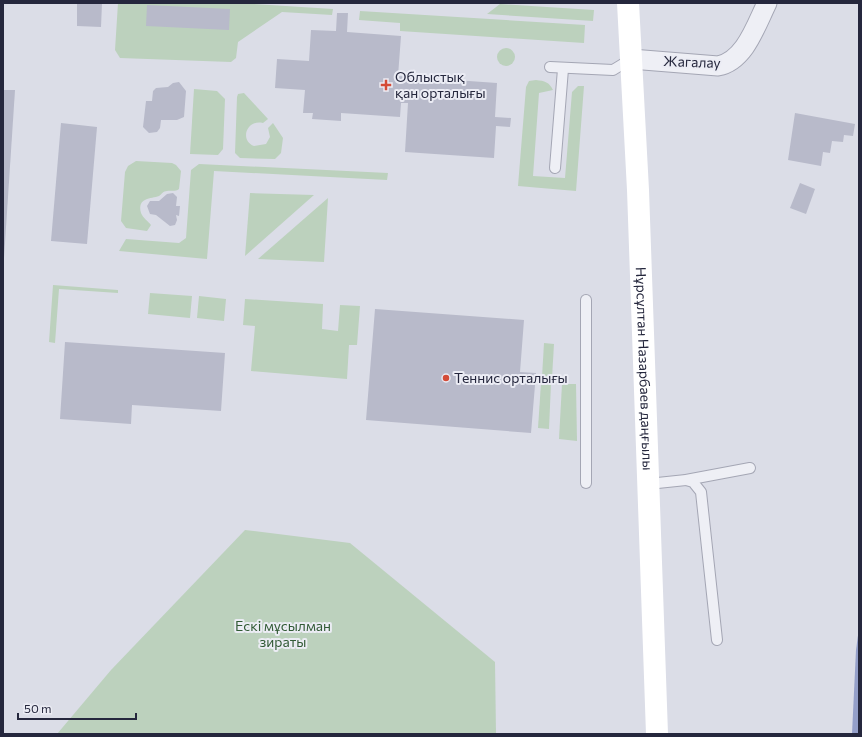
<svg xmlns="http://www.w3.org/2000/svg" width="862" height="737" viewBox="0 0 862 737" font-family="Commissioner,sans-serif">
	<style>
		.green { fill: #bcd1bd }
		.water { fill: #949fc9 }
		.building { fill: #b8baca }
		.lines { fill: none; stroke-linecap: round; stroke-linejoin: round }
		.service-casing { stroke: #a4a6b4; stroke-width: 12 }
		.minor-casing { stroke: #a4a6b4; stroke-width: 21 }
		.service { stroke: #eeeff5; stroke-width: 10 }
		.minor { stroke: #eeeff5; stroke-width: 19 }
		.secondary { stroke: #fff; stroke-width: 22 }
		.poi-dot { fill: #d44c38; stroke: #ebecf4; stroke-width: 1.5 }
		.labels { text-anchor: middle; stroke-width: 4; stroke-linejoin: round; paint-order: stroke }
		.street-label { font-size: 14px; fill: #25273d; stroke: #ebecf4 }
		.poi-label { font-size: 14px; fill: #25273d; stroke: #ebecf4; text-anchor: start }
		.park-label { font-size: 14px; fill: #315a35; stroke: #ebecf4 }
	</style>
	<rect width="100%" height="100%" fill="#dbdde7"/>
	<g class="green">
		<path d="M118,3H239L333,9L332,15L282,12L238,42L236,58L231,62L120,58L115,50Z"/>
		<path d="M500,4L594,10L593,21L487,14Z"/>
		<path d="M360,11L585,25L584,43L400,31V23L359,20Z"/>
		<circle cx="506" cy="57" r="9"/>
		<path d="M536,80C545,81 549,82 553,90L539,93L533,176L565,178L572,92L578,86H584L576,191L518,186L526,87L529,81Z"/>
		<path d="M194,89L217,91L225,99L223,149L218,155L190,154Z"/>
		<path d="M244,93L268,119L263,123C247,119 239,140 254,146L266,144L270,137L268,128L273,123L283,138L281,153L275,159L240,158L235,153L237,97L238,94Z"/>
		<path d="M136,161L172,163L176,165L181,171L179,189C175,192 171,190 167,191C163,191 162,194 159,196C151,199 137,197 141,213C143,218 148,221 151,225L147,231L126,228L121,221L125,172L128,166Z"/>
		<path d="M199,164L388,173L387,180L214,171L207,259L119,251L126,239L179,243L186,238L191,170Z"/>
		<path d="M250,193L314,195L245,256Z"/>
		<path d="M328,198L324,262L258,259Z"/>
		<path d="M53,285L118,290V293L59,289L55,343L49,342Z"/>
		<path d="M150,293L192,296L190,318L148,314Z"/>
		<path d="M199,296L226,299L224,321L197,318Z"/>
		<path d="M245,299L323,304L322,329L338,331L340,305L360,306L357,345H349L347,379L251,371L255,326L243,325Z"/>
		<path d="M544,343L554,344L552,378L542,377Z"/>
		<path d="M541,383H551L549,429L538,428Z"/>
		<path d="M562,384H576L577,441L559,439Z"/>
		<path d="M245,530L350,543L495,662L496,734H57L111,670Z"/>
	</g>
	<path class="water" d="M859,628V734H852L856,650Z"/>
	<g class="building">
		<path d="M77,3H102L101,27L77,26Z"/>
		<path d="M147,5L230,9L229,30L146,26Z"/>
		<path d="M337,13H348L347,32L401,36L398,76L497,83L495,117L511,118L510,127L496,126L494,158L405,152L408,103H401L400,117L341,113V121L312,119L313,113H303L305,90L275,88L277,59L309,61L311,30L336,31Z"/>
		<path d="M179,82L186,91L184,117L177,120H161L160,128L157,132L149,133L143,127L146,101H152L153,91L156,88L168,87L173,83Z"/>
		<path d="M3,90H15L4,258H3Z"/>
		<path d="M795,113L855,124L853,136L844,135L843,142L832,141L830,153L823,152L821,166L788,160Z"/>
		<path d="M61,123L97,127L87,244L51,241Z"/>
		<path d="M800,183L815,189L806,214L790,208Z"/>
		<path d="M173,193L177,197L176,206H180L179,216L176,215L177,220L175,225L170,226L156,215L150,214L147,206L150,201H159L167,194Z"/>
		<path d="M375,309L524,320L520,372L536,373L531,433L366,420Z"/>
		<path d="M65,342L225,353L221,411L132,405L131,424L60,419Z"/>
	</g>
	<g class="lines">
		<defs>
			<g id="service">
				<path d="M550,67L613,70L631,59"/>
				<path d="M555,168L563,69"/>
				<path d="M686,480L693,482L701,492L717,640"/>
				<path d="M586,483V300"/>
				<path d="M648,484L686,480L750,468"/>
			</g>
			<path id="minor" d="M631,59L718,66C745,61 756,25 767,3"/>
		</defs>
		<use href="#service" class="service-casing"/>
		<use href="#minor" class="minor-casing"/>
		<use href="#service" class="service"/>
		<use href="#minor" class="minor"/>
		<path class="secondary" id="s1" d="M628,3L638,190L657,734"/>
	</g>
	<g class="poi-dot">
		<path d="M384 79h4v4h4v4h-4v4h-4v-4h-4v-4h4z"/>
		<circle cx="446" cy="378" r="4"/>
	</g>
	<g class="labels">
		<g class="street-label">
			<text transform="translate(692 62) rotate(2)" y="5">Жагалау</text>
			<text dy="5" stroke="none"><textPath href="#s1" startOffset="366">Нұрсұлтан Назарбаев даңғылы</textPath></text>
		</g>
		<g class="poi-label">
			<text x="395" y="82">Облыстық<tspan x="395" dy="16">қан орталығы</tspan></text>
			<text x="454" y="383">Теннис орталығы</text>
		</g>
		<g class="park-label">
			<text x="283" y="631">Ескі мұсылман<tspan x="283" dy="16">зираты</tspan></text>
		</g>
	</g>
	<rect width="862" height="737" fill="none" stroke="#25273d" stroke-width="8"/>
	<path d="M18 713v6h118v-6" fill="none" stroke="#25273d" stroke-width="2"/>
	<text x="24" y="713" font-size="12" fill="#25273d" stroke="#ebecf4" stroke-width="3" paint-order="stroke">50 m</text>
</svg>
